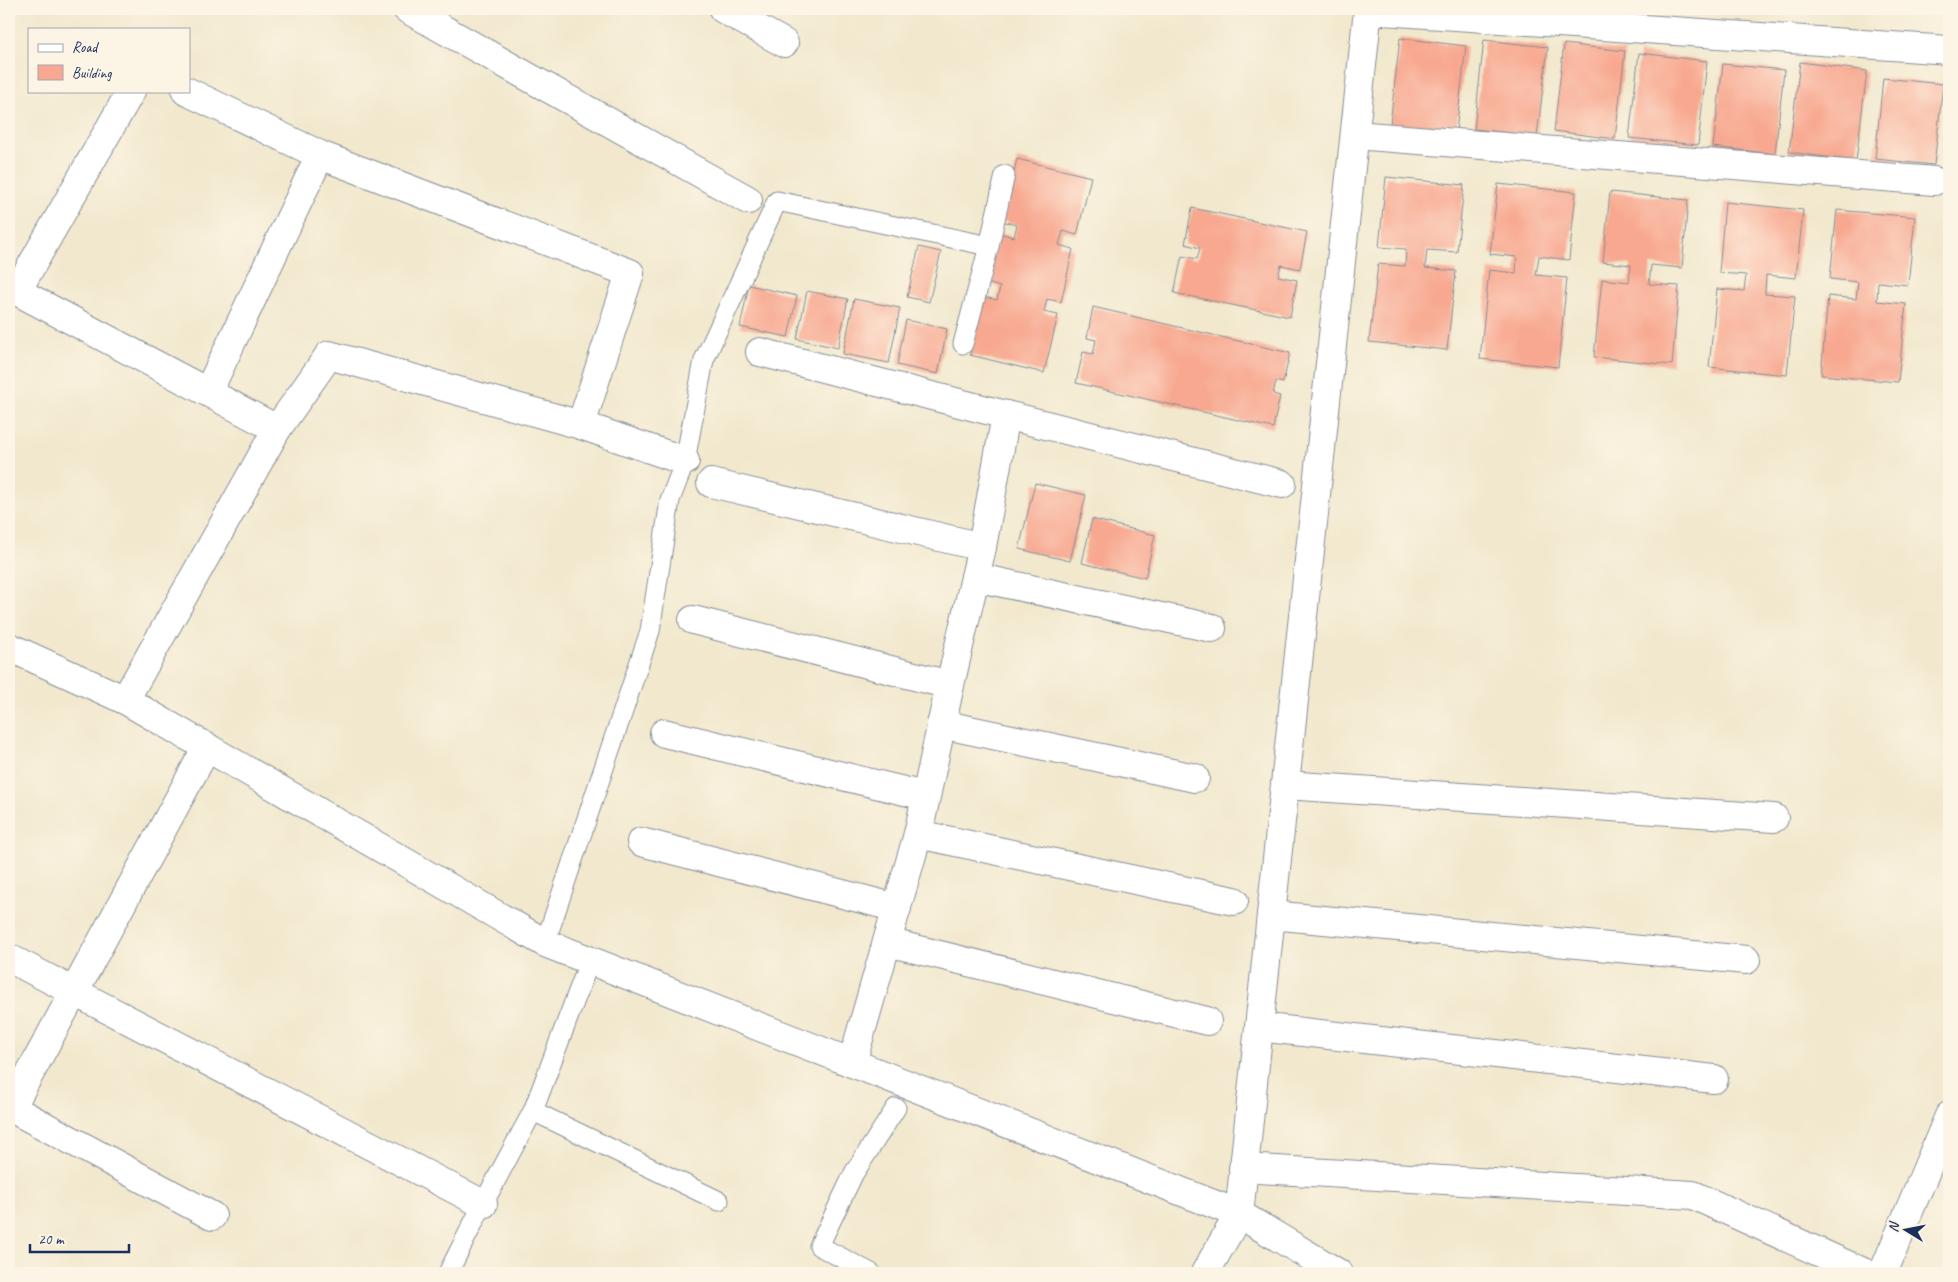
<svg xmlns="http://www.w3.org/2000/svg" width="1958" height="1282" viewBox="0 0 1958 1282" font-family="Caveat,sans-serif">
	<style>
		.building { fill: #f8a890 }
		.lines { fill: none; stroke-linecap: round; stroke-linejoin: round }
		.lane-casing { stroke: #868c96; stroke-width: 21 }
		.street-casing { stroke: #868c96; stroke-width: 30 }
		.lane { stroke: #fff; stroke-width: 19 }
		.street { stroke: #fff; stroke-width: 28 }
	</style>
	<rect width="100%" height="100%" fill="#fcf5e5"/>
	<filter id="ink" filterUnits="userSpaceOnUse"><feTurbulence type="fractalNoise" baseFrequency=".02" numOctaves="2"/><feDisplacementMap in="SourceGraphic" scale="10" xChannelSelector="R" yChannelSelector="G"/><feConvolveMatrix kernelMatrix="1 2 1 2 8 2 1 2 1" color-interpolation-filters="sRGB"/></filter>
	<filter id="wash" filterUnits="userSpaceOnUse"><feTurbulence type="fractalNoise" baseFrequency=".0096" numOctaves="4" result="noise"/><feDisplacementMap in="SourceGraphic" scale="20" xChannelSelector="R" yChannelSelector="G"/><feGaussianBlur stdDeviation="1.12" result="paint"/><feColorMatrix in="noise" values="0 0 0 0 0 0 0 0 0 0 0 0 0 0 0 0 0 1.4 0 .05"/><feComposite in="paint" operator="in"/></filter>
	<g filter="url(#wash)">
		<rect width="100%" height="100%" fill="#f1e8cd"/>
		<g id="blocks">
			<g class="building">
				<path d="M1400,38L1466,46L1456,132L1390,124Z"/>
				<path d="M1484,40L1548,47L1537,136L1474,129Z"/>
				<path d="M1564,44L1625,51L1615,139L1554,131Z"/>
				<path d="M1639,53L1707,61L1698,145L1629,138Z"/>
				<path d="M1800,62L1867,71L1856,161L1789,152Z"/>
				<path d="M1723,64L1784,70L1775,154L1713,147Z"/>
				<path d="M1883,78L1943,84L1934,165L1875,159Z"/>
				<path d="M1017,159L1091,177L1077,235L1063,231L1059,245L1073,249L1061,302L1047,299L1044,312L1058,315L1044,373L970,355L984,297L997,300L1000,287L987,283L999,233L1014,237L1017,225L1002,221Z"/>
				<path d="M1386,177L1464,185L1457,252L1427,250L1425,268L1456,271L1447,350L1369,342L1378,264L1405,266L1406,249L1379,247Z"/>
				<path d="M1498,184L1576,192L1569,260L1539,256L1536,275L1567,278L1558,367L1480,359L1489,270L1516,273L1517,257L1490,254Z"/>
				<path d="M1610,192L1688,200L1682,268L1651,265L1649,284L1679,286L1672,365L1594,357L1602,279L1629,282L1631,265L1603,262Z"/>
				<path d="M1725,202L1803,210L1796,278L1766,275L1765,294L1795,296L1787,375L1709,367L1717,289L1744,291L1746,275L1719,273Z"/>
				<path d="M1192,208L1307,232L1300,269L1281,265L1278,276L1297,280L1290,317L1174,293L1182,256L1197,259L1200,248L1185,244Z"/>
				<path d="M1837,210L1915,217L1908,285L1878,282L1877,301L1906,304L1898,382L1821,375L1828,296L1856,299L1858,282L1830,279Z"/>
				<path d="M919,247L941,252L929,302L907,297Z"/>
				<path d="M749,285L797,296L788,337L740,327Z"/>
				<path d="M807,291L848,299L838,348L797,339Z"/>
				<path d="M854,299L900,308L889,363L843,354Z"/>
				<path d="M1093,307L1290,353L1283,383L1276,381L1273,394L1280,396L1273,428L1076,383L1083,352L1093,354L1096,340L1087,338Z"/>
				<path d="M906,320L947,329L938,374L897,365Z"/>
				<path d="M1035,483L1086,495L1070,561L1019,549Z"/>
				<path d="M1092,519L1155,535L1145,578L1082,563Z"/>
			</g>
		</g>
	</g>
	<g filter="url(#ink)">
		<use href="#blocks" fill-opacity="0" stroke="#868c96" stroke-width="1"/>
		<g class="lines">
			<defs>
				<g id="lane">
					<path d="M963,344L989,246L1005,175"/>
					<path d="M545,943L650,631L670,500L685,461L704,360L777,201L989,246"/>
					<path d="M533,1111L719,1201"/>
					<path d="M448,1273L483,1204L533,1111L590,960"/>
					<path d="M871,1273L819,1246L854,1173L896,1108"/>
				</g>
				<g id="street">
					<path d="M407,9L748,200"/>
					<path d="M723,9L784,43"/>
					<path d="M1368,10L1949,50"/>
					<path d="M186,91L320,155L208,392"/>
					<path d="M1355,135L1934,181"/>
					<path d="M320,155L630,273L581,425L685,461"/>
					<path d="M9,287L277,429L125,700"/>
					<path d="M17,291L131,91"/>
					<path d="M760,352L1006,415L982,547L950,685L918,834L852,1063"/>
					<path d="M1006,415L1282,484"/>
					<path d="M277,429L329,355L581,425"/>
					<path d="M711,483L982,547"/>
					<path d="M975,577L1212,628"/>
					<path d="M693,620L950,685"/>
					<path d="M9,647L125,700L545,943L1239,1214L1338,1273"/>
					<path d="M941,724L1195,778"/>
					<path d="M664,733L925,796"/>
					<path d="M1285,785L1774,818"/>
					<path d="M918,834L1234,901"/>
					<path d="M641,842L897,908"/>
					<path d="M1271,915L1746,960"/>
					<path d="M887,942L1207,1021"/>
					<path d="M9,958L483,1204"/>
					<path d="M1259,1027L1714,1079"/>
					<path d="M9,1107L11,1108L207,747"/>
					<path d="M11,1108L212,1216"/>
					<path d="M1243,1168L1693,1195L1865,1273"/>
					<path d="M1205,1273L1239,1214L1368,9"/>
					<path d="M1883,1273L1949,1116"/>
				</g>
			</defs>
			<use href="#lane" class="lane-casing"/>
			<use href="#street" class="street-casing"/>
			<use href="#lane" class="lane"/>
			<use href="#street" class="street"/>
		</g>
	</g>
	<rect width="1958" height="1282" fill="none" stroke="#fcf5e5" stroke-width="30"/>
	<rect x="28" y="28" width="162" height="65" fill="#fcf5e5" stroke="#a2a6af"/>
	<rect x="38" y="44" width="25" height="8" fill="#ffffff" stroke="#a2a6af"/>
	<text x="72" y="52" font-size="15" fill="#1b2f5e">Road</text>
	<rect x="38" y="65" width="25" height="15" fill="#f8a890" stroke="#a2a6af"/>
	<text x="72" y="78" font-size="15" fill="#1b2f5e">Building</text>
	<g transform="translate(1906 1230) rotate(280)" stroke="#fcf5e5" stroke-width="4" paint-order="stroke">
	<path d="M0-4L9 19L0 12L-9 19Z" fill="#1b2f5e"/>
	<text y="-8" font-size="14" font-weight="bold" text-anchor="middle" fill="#1b2f5e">N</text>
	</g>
	<path d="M30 1244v8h99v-8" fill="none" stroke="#1b2f5e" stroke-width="2.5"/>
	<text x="38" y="1244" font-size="15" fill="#1b2f5e" stroke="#fcf5e5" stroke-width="4" paint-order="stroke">20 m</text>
</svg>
